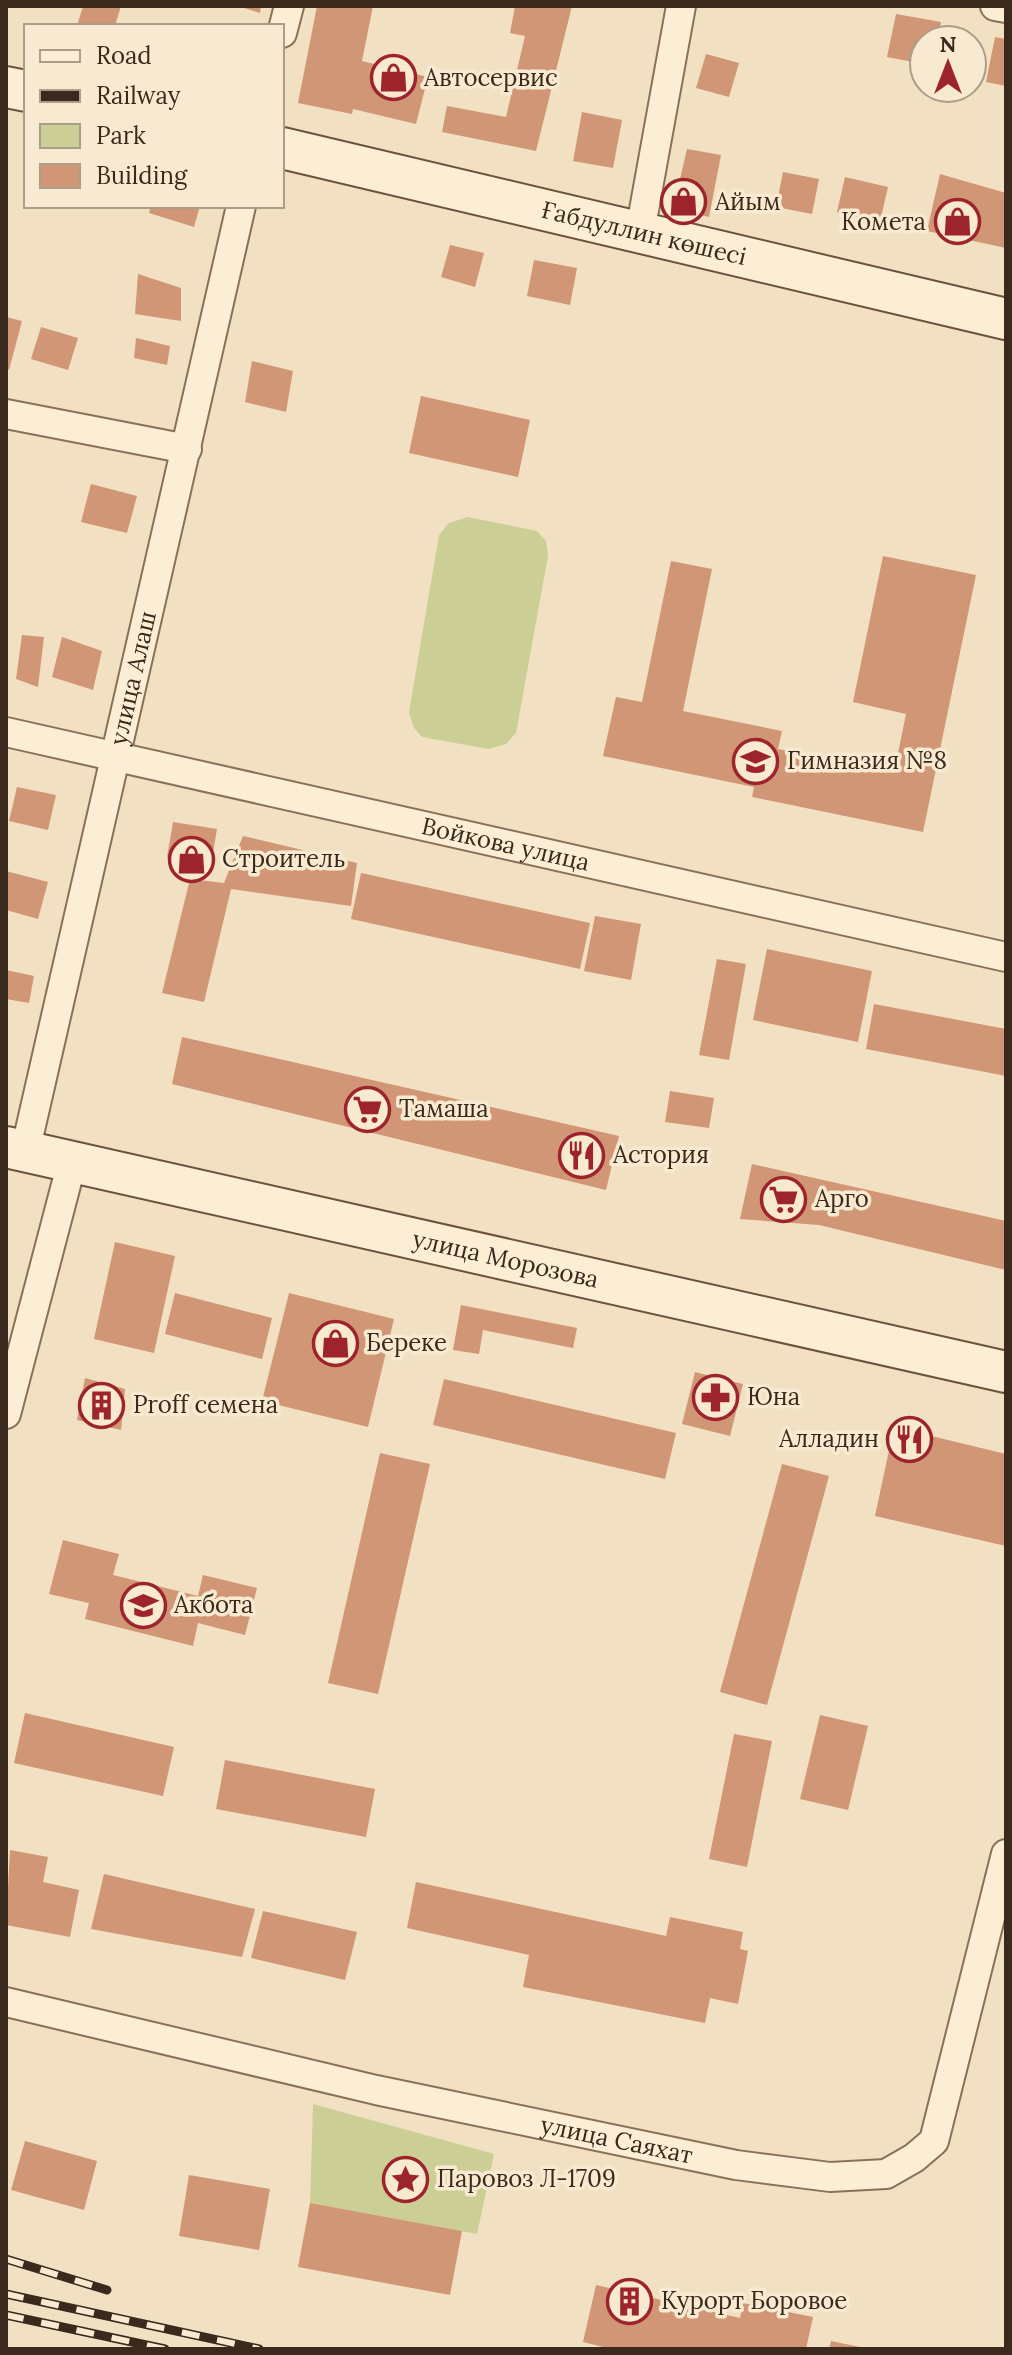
<svg xmlns="http://www.w3.org/2000/svg" width="1012" height="2355" viewBox="0 0 1012 2355" font-family="Lora,serif">
	<style>
		.green { fill: #cccf95 }
		.building { fill: #d19675 }
		.lines { fill: none; stroke-linecap: round; stroke-linejoin: round }
		.street-casing { stroke: #8b7058; stroke-width: 32 }
		.secondary-casing { stroke: #6d513b; stroke-width: 44 }
		.street { stroke: #fbeed5; stroke-width: 28 }
		.secondary { stroke: #fbeed5; stroke-width: 40 }
		.rail-casing { stroke: #3a291d; stroke-width: 9 }
		.rail { stroke: #f8ead1; stroke-width: 6; stroke-dasharray: 18; stroke-linecap: butt }
		.labels { text-anchor: middle; stroke-width: 7; stroke-linejoin: round; paint-order: stroke }
		.poi-label { font-size: 24px; fill: #3a291d; stroke: #f8ead1; text-anchor: start }
		.street-label { font-size: 24px; fill: #3a291d; stroke: #f8ead1 }
	</style>
	<rect width="100%" height="100%" fill="#f1e0c1"/>
	<g class="green">
		<path d="M468,517L537,531L546,541L548,556L516,733L506,744L488,749L422,737L414,728L409,712L439,535L449,523Z"/>
		<path d="M313,2104L494,2154L477,2234L310,2203Z"/>
	</g>
	<g class="building">
		<path d="M83,6H121L115,26H77Z"/>
		<path d="M241,6H261L260,13L241,7Z"/>
		<path d="M317,6H373L362,61L428,77L416,124L353,109L352,114L298,103Z"/>
		<path d="M515,6H572L536,151L442,132L447,106L506,117L525,36L510,33Z"/>
		<path d="M896,14L941,22L937,40H924V64L887,57Z"/>
		<path d="M995,37L1006,39V86L986,82Z"/>
		<path d="M706,54L739,63L729,97L696,88Z"/>
		<path d="M582,112L622,120L613,168L573,161Z"/>
		<path d="M687,149L721,155L709,217L673,209Z"/>
		<path d="M783,172L819,179L812,214L776,207Z"/>
		<path d="M940,174L1006,193V248L927,231Z"/>
		<path d="M845,177L888,187L880,222L837,212Z"/>
		<path d="M151,206H200L194,227L149,213Z"/>
		<path d="M450,245L484,253L475,287L441,277Z"/>
		<path d="M534,260L577,268L570,305L527,296Z"/>
		<path d="M138,274L181,288V321L135,314Z"/>
		<path d="M6,317L22,321L9,370L6,369Z"/>
		<path d="M41,327L78,338L68,370L31,359Z"/>
		<path d="M136,338L170,346L167,365L134,358Z"/>
		<path d="M252,361L293,371L286,412L245,402Z"/>
		<path d="M421,396L530,420L518,477L409,453Z"/>
		<path d="M91,484L137,496L127,533L81,522Z"/>
		<path d="M883,556L976,575L923,832L752,797L754,787L603,756L616,697L642,702L671,561L712,569L683,711L782,731L778,749L894,773L906,714L853,702Z"/>
		<path d="M22,635L44,637L38,687L16,679Z"/>
		<path d="M62,637L102,651L93,690L52,677Z"/>
		<path d="M17,787L56,795L48,830L9,821Z"/>
		<path d="M173,822L217,829L211,864L167,857Z"/>
		<path d="M243,836L357,863L351,906L231,889L204,1002L162,993L190,879L224,883Z"/>
		<path d="M6,871L48,882L38,919L6,910Z"/>
		<path d="M361,873L590,923L580,969L351,919Z"/>
		<path d="M595,916L641,924L631,980L584,971Z"/>
		<path d="M767,949L872,971L858,1042L753,1020Z"/>
		<path d="M717,959L746,964L729,1060L699,1055Z"/>
		<path d="M6,970L34,976L29,1003L6,999Z"/>
		<path d="M874,1004L1006,1029V1076L866,1049Z"/>
		<path d="M182,1037L619,1136L606,1190L172,1084Z"/>
		<path d="M670,1091L714,1098L709,1128L665,1122Z"/>
		<path d="M752,1164L1006,1221V1270L819,1225L740,1219Z"/>
		<path d="M115,1242L175,1256L154,1353L94,1339Z"/>
		<path d="M175,1293L272,1318L262,1359L165,1334Z"/>
		<path d="M289,1293L394,1319L368,1427L262,1401Z"/>
		<path d="M461,1305L577,1328L573,1348L483,1330L479,1354L453,1350Z"/>
		<path d="M695,1372L743,1384L730,1436L682,1424Z"/>
		<path d="M85,1378L125,1389L121,1430L77,1420Z"/>
		<path d="M444,1379L676,1433L665,1479L433,1425Z"/>
		<path d="M894,1427L1006,1454V1546L875,1516Z"/>
		<path d="M380,1453L430,1464L378,1694L328,1683Z"/>
		<path d="M782,1464L829,1476L767,1705L720,1692Z"/>
		<path d="M63,1540L119,1554L113,1575L198,1596L203,1575L257,1588L245,1635L198,1623L193,1646L85,1619L89,1603L49,1594Z"/>
		<path d="M25,1713L174,1747L163,1796L14,1763Z"/>
		<path d="M820,1715L868,1726L848,1810L800,1799Z"/>
		<path d="M734,1734L772,1741L747,1867L709,1859Z"/>
		<path d="M225,1760L375,1789L366,1837L216,1809Z"/>
		<path d="M10,1850L48,1857L43,1882L79,1890L70,1937L6,1925Z"/>
		<path d="M104,1874L255,1909L242,1957L91,1929Z"/>
		<path d="M416,1882L666,1936L670,1917L743,1932L740,1949L748,1951L738,2004L710,1998L705,2023L523,1987L529,1955L407,1928Z"/>
		<path d="M263,1911L357,1932L345,1980L251,1958Z"/>
		<path d="M25,2141L97,2161L84,2210L11,2190Z"/>
		<path d="M189,2175L270,2189L259,2250L179,2236Z"/>
		<path d="M310,2203L462,2231L450,2295L298,2267Z"/>
		<path d="M596,2285L740,2318L743,2303L813,2317L806,2349H611L583,2342Z"/>
		<path d="M831,2341L865,2348V2349H829Z"/>
	</g>
	<g class="lines">
		<defs>
			<g id="street">
				<path d="M995,6L1006,8"/>
				<path d="M282,33L289,6"/>
				<path d="M640,232L681,6"/>
				<path d="M6,414L187,449"/>
				<path id="s1" d="M6,732L1006,957"/>
				<path id="s2" d="M25,1152L241,206"/>
				<path d="M6,1414L72,1162"/>
				<path id="s3" d="M6,2002L376,2090L736,2165L830,2177L886,2174L914,2158L934,2141L1006,1854"/>
			</g>
			<g id="secondary">
				<path d="M6,87L26,91"/>
				<path id="s4" d="M282,148L1006,319"/>
				<path id="s5" d="M6,1147L1006,1372"/>
			</g>
		</defs>
		<use href="#street" class="street-casing"/>
		<use href="#secondary" class="secondary-casing"/>
		<use href="#street" class="street"/>
		<use href="#secondary" class="secondary"/>
		<defs>
			<g id="rail">
				<path d="M6,2259L107,2290"/>
				<path d="M6,2294L259,2349"/>
				<path d="M6,2315L165,2349"/>
			</g>
		</defs>
		<use href="#rail" class="rail-casing"/>
		<use href="#rail" class="rail"/>
	</g>
	<defs>
		<symbol id="shop-ring" viewBox="-11 -11 22 22"><circle r="9.5" fill="#f8ead1" stroke="#9e242b" stroke-width="1.5"/><path d="M-5-2.5h2.3a2.7 3.5 0 0 1 5.4 0H5L5.5 6h-11ZM-1.5-2.5h3a1.5 2.3 0 0 0-3 0Z" fill="#9e242b"/></symbol>
		<symbol id="school-ring" viewBox="-11 -11 22 22"><circle r="9.5" fill="#f8ead1" stroke="#9e242b" stroke-width="1.5"/><path d="M0-5L7-2L0 1L-7-2ZM-4 1L0 2.5L4 1V4Q0 6-4 4Z" fill="#9e242b"/></symbol>
		<symbol id="supermarket-ring" viewBox="-11 -11 22 22"><circle r="9.5" fill="#f8ead1" stroke="#9e242b" stroke-width="1.5"/><path d="M-6-5.5h2.5l.6 2H6L4.5 2H-2.5L-4.4-4H-6ZM-1.5 3.2a1.3 1.3 0 1 0 .1 0ZM3 3.2a1.3 1.3 0 1 0 .1 0Z" fill="#9e242b"/></symbol>
		<symbol id="restaurant-ring" viewBox="-11 -11 22 22"><circle r="9.5" fill="#f8ead1" stroke="#9e242b" stroke-width="1.5"/><path d="M-5-6h1v4h1v-4h1v4h1v-4h1v5L-1.5 .5V6h-2V.5L-5-1ZM5-6V6H3V1.5H1.5Q1.5-4 5-6Z" fill="#9e242b"/></symbol>
		<symbol id="pharmacy-ring" viewBox="-11 -11 22 22"><circle r="9.5" fill="#f8ead1" stroke="#9e242b" stroke-width="1.5"/><path d="M-2-6h4v4h4v4h-4v4h-4v-4h-4v-4h4Z" fill="#9e242b"/></symbol>
		<symbol id="building-ring" viewBox="-11 -11 22 22"><circle r="9.5" fill="#f8ead1" stroke="#9e242b" stroke-width="1.5"/><path d="M-4-6H4V6H1V3H-1V6H-4ZM-2.5-4.3h1.7v1.8h-1.7ZM.8-4.3h1.7v1.8H.8ZM-2.5-1h1.7V.8h-1.7ZM.8-1h1.7V.8H.8Z" fill="#9e242b"/></symbol>
		<symbol id="sight-ring" viewBox="-11 -11 22 22"><circle r="9.5" fill="#f8ead1" stroke="#9e242b" stroke-width="1.5"/><path d="M0-6L1.8-2.2L6-1.7L2.9 1.2L3.7 5.4L0 3.3L-3.7 5.4L-2.9 1.2L-6-1.7L-1.8-2.2Z" fill="#9e242b"/></symbol>
	</defs>
	<g fill-rule="evenodd">
		<use href="#shop-ring" x="368" y="52" width="51" height="51"/>
		<use href="#shop-ring" x="658" y="176" width="51" height="51"/>
		<use href="#shop-ring" x="932" y="196" width="51" height="51"/>
		<use href="#school-ring" x="730" y="736" width="51" height="51"/>
		<use href="#shop-ring" x="166" y="834" width="51" height="51"/>
		<use href="#supermarket-ring" x="342" y="1084" width="51" height="51"/>
		<use href="#restaurant-ring" x="556" y="1130" width="51" height="51"/>
		<use href="#supermarket-ring" x="758" y="1174" width="51" height="51"/>
		<use href="#shop-ring" x="310" y="1318" width="51" height="51"/>
		<use href="#pharmacy-ring" x="690" y="1372" width="51" height="51"/>
		<use href="#building-ring" x="76" y="1380" width="51" height="51"/>
		<use href="#restaurant-ring" x="884" y="1414" width="51" height="51"/>
		<use href="#school-ring" x="118" y="1580" width="51" height="51"/>
		<use href="#sight-ring" x="380" y="2154" width="51" height="51"/>
		<use href="#building-ring" x="604" y="2276" width="51" height="51"/>
	</g>
	<g class="labels">
		<g class="poi-label">
			<text x="424" y="86">Автосервис</text>
			<text x="715" y="210">Айым</text>
			<text x="926" y="230" text-anchor="end">Комета</text>
			<text x="787" y="769">Гимназия №8</text>
			<text x="222" y="867">Строитель</text>
			<text x="399" y="1117">Тамаша</text>
			<text x="613" y="1163">Астория</text>
			<text x="815" y="1207">Арго</text>
			<text x="366" y="1351">Береке</text>
			<text x="747" y="1405">Юна</text>
			<text x="133" y="1413">Proff семена</text>
			<text x="879" y="1447" text-anchor="end">Алладин</text>
			<text x="174" y="1613">Акбота</text>
			<text x="437" y="2187">Паровоз Л-1709</text>
			<text x="661" y="2309">Курорт Боровое</text>
		</g>
		<g class="street-label">
			<text dy="8" stroke="none"><textPath href="#s4" startOffset="372">Ғабдуллин көшесі</textPath></text>
			<text dy="8" stroke="none"><textPath href="#s2" startOffset="486">улица Алаш</textPath></text>
			<text dy="8" stroke="none"><textPath href="#s1" startOffset="512">Войкова улица</textPath></text>
			<text dy="8" stroke="none"><textPath href="#s5" startOffset="512">улица Морозова</textPath></text>
			<text dy="8" stroke="none"><textPath href="#s3" startOffset="626">улица Саяхат</textPath></text>
		</g>
	</g>
	<rect width="1012" height="2355" fill="none" stroke="#3a291d" stroke-width="16"/>
	<rect x="24" y="24" width="260" height="184" fill="#f8ead1" stroke="#ac9d89" stroke-width="2"/>
	<rect x="40" y="50" width="40" height="12" fill="#fbeed5" stroke="#ac9d89" stroke-width="2"/>
	<text x="96" y="64" font-size="24" fill="#3a291d">Road</text>
	<rect x="40" y="90" width="40" height="12" fill="#3a291d" stroke="#ac9d89" stroke-width="2"/>
	<text x="96" y="104" font-size="24" fill="#3a291d">Railway</text>
	<rect x="40" y="124" width="40" height="24" fill="#cccf95" stroke="#ac9d89" stroke-width="2"/>
	<text x="96" y="144" font-size="24" fill="#3a291d">Park</text>
	<rect x="40" y="164" width="40" height="24" fill="#d19675" stroke="#ac9d89" stroke-width="2"/>
	<text x="96" y="184" font-size="24" fill="#3a291d">Building</text>
	<g transform="translate(948 64)"><circle r="38" fill="#f8ead1" stroke="#ac9d89" stroke-width="2"/>
	<path d="M0-6L14 30L0 20L-14 30Z" fill="#9e242b"/>
	<text y="-12" font-size="22" font-weight="bold" text-anchor="middle" fill="#3a291d">N</text>
	</g>
</svg>
